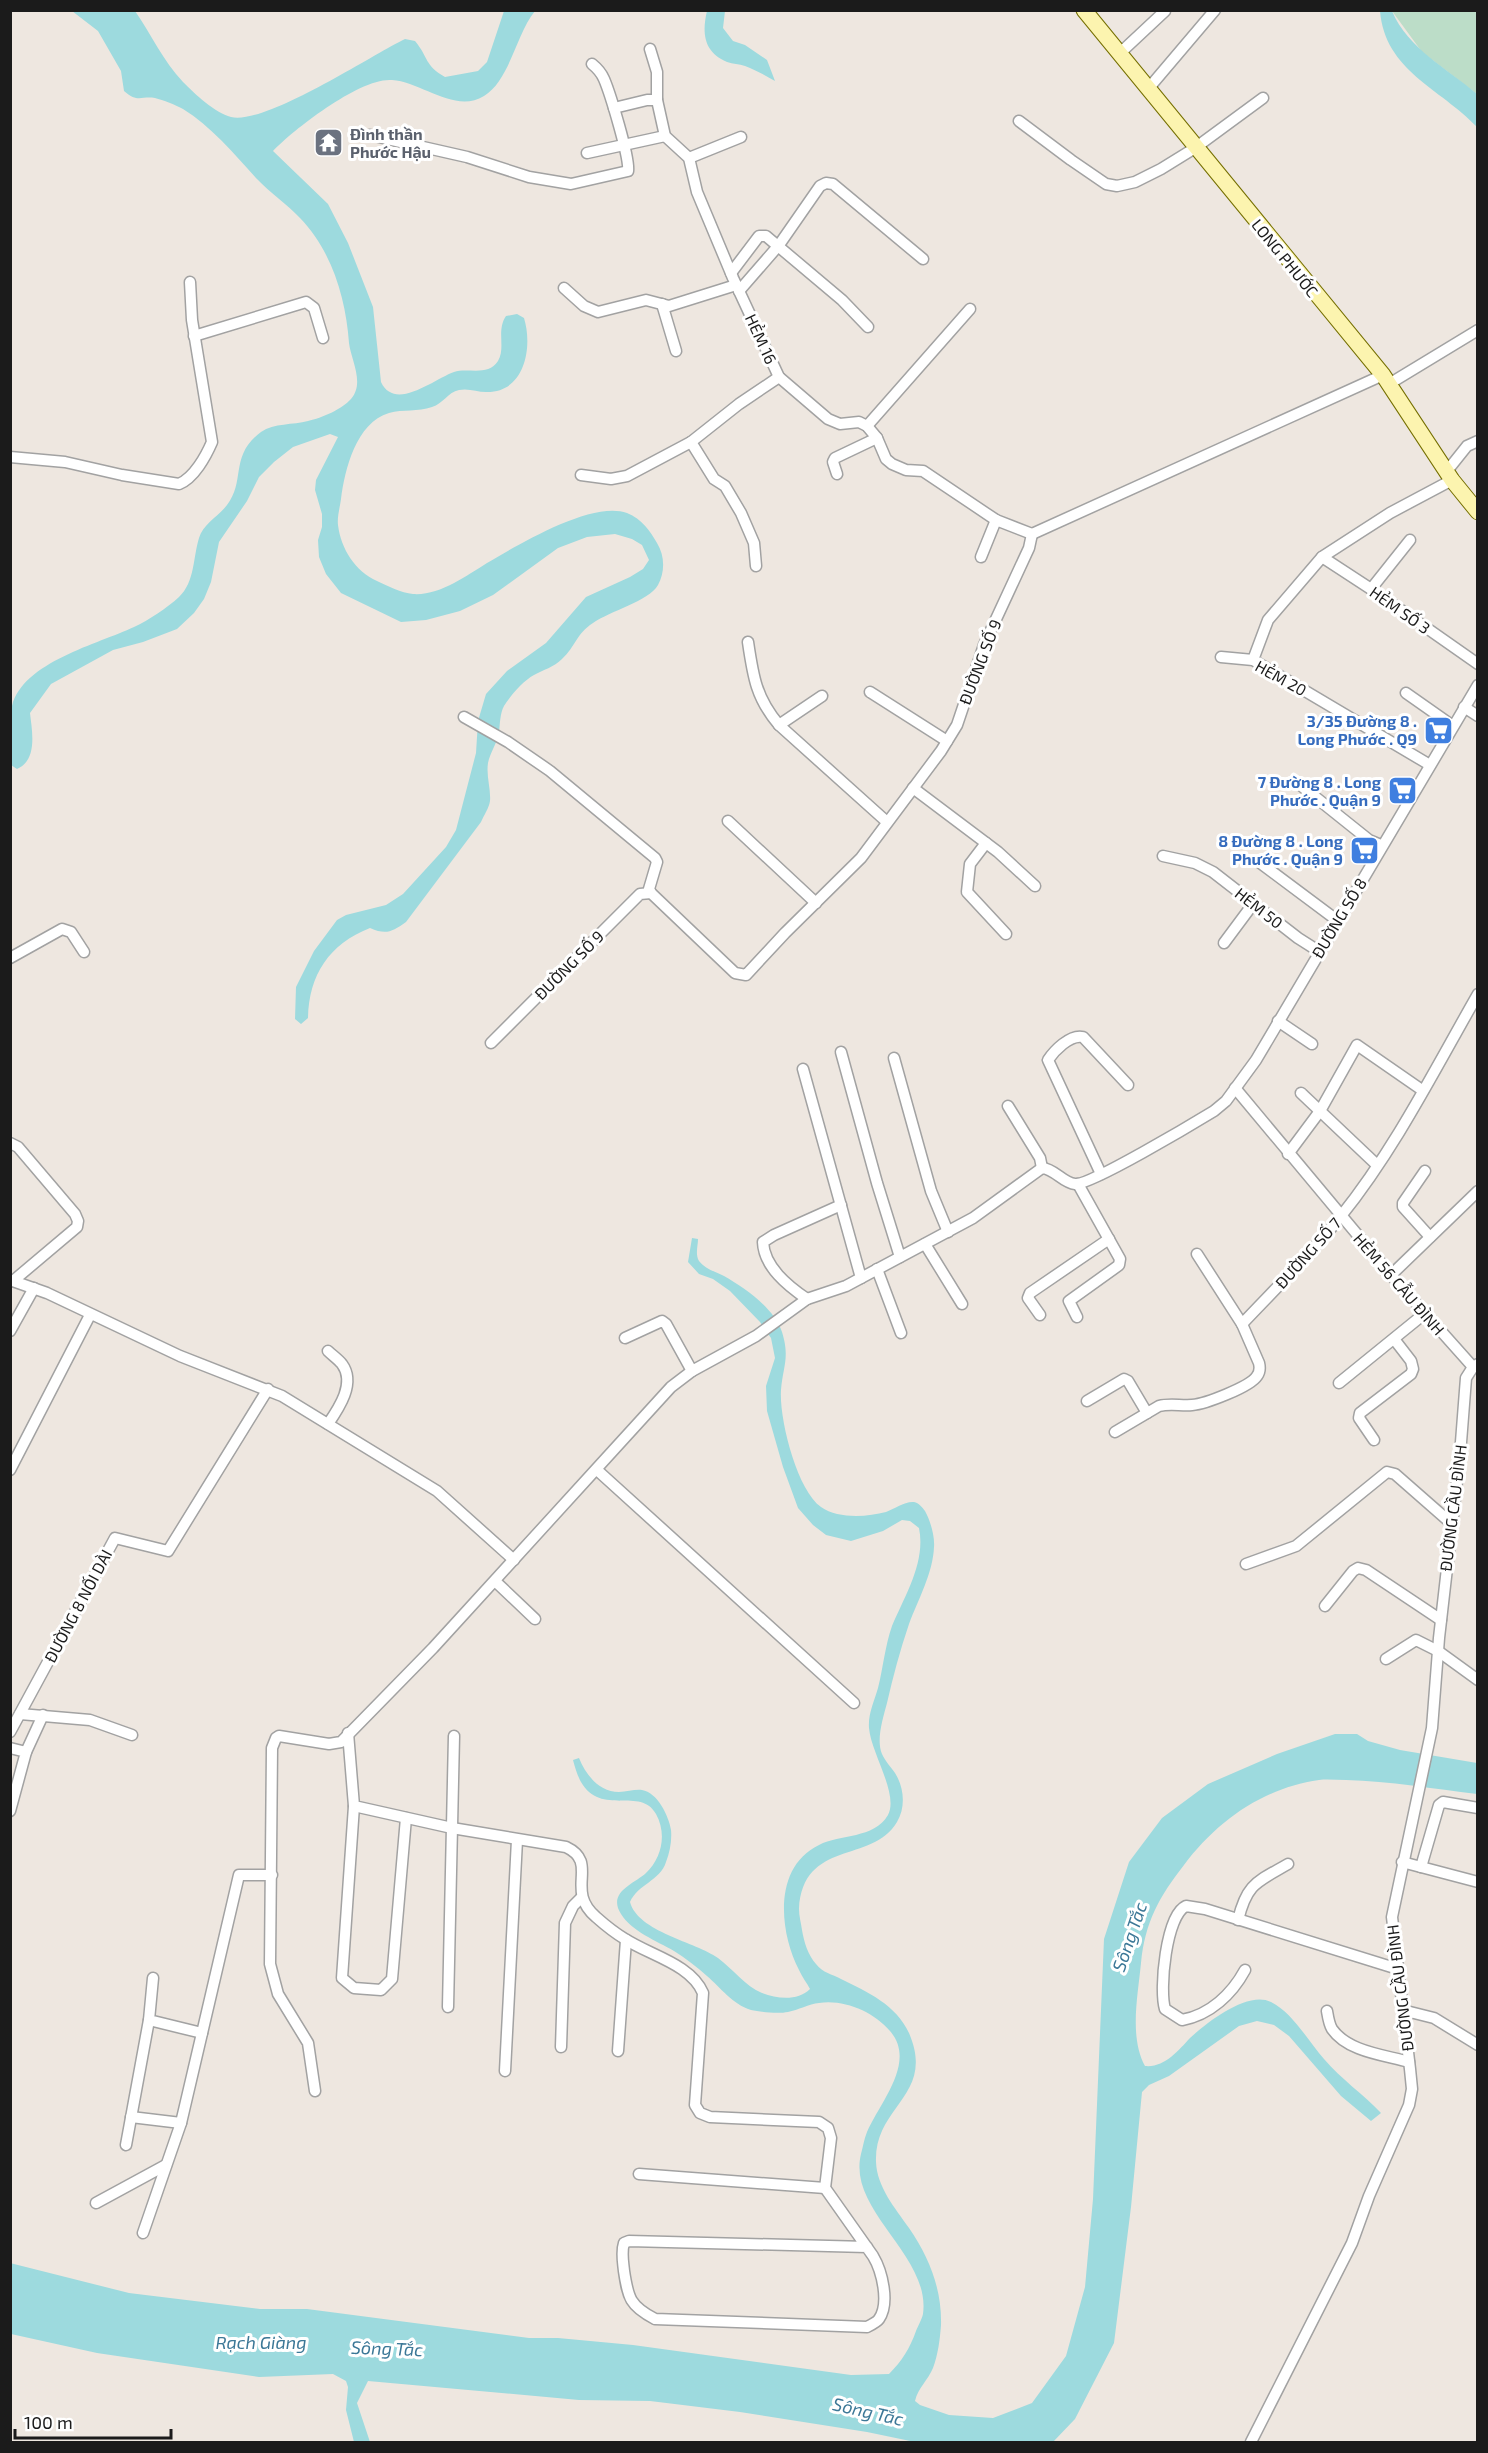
<svg xmlns="http://www.w3.org/2000/svg" width="1488" height="2453" viewBox="0 0 1488 2453" font-family="'Exo 2',sans-serif">
	<style>
		.wetland { fill: #bcddc8 }
		.water { fill: #9ddade }
		.lines { fill: none; stroke-linecap: round; stroke-linejoin: round }
		.street-casing { stroke: #a2a2a2; stroke-width: 13 }
		.secondary-casing { stroke: #756f00; stroke-width: 17 }
		.street { stroke: #fff; stroke-width: 10 }
		.secondary { stroke: #fcf4af; stroke-width: 15 }
		.labels { text-anchor: middle; stroke-width: 6; stroke-linejoin: round; paint-order: stroke }
		.worship-label { font-size: 16px; font-weight: bold; fill: #5b616d; stroke: #fff; text-anchor: start }
		.street-label { font-size: 16px; fill: #1b1b1b; stroke: #fff }
		.shop-label { font-size: 16px; font-weight: bold; fill: #366cbe; stroke: #fff; text-anchor: end }
		.water-label { font-size: 18px; font-style: italic; fill: #3c7897; stroke: #fff }
	</style>
	<rect width="100%" height="100%" fill="#eee7e0"/>
	<path class="wetland" d="M1392,11H1477V94L1422,52Z"/>
	<g class="water">
		<path d="M72,11H135C151,34 163,61 183,82C195,94 215,113 231,117C266,125 368,57 405,39L415,41C429,58 424,65 445,77L478,71L487,62L504,11H535C516,34 510,80 484,96C455,114 422,82 392,80C361,77 294,129 273,151L328,204L348,243L373,307L381,382C395,412 434,379 454,372C467,367 488,377 498,361C506,347 496,331 506,316L517,314L524,318C533,347 525,393 486,392C477,392 469,388 459,390C448,392 443,404 432,407C418,412 403,409 389,413C356,423 345,469 341,499C340,507 337,517 338,525C341,549 355,571 377,581C388,586 401,593 413,594C439,596 466,576 487,563C518,545 592,500 627,513C642,519 650,531 657,543C665,556 665,572 658,585C649,601 610,611 593,623C576,634 576,646 562,659C554,667 543,670 534,675C523,681 511,695 504,706C500,713 500,724 499,733C497,743 490,753 488,763C486,776 491,789 490,801C489,808 484,815 481,822L406,922C392,932 386,935 370,928C329,944 309,975 308,1018L301,1024L295,1019L296,987L314,951L337,920L346,915L386,905L403,894L446,847L456,830L476,753L478,721L486,694L507,671L546,643L586,597L630,577L643,569L649,560L642,545L632,539L615,534L587,537L558,548L493,595L460,611L426,620L401,622L341,593L326,574L319,557L318,540L322,527V514L315,490L316,480L338,437L330,434L293,447L274,462L259,477L247,501L219,542L211,582L204,599L194,613L177,629L143,642L113,650L51,684L30,713C32,731 38,760 17,769L11,765C11,746 7,724 12,706C23,662 98,644 134,627C149,620 167,608 179,597C195,582 193,557 199,538C203,524 219,516 227,505C246,481 229,456 261,432C274,423 293,425 308,421C322,418 342,409 351,399C365,383 351,360 349,343C346,299 332,251 300,218C287,204 270,193 257,179C235,155 211,126 183,109C176,105 163,100 155,98C140,96 138,103 124,91L121,71L98,31Z"/>
		<path d="M707,11H725L723,28L733,41L745,45L767,60L775,81C766,76 756,70 745,66C739,64 733,64 727,62C703,52 702,32 707,11Z"/>
		<path d="M1380,11H1392C1408,49 1447,68 1477,94V127C1440,88 1385,71 1380,11Z"/>
		<path d="M692,1238L698,1239C698,1246 695,1254 699,1261C705,1269 716,1272 724,1276C745,1288 774,1308 782,1332C790,1358 783,1366 781,1390C779,1419 797,1490 821,1507C838,1519 867,1517 886,1512C894,1509 905,1501 914,1502C919,1503 922,1507 925,1511C930,1520 935,1536 934,1547C933,1573 918,1600 909,1624C900,1650 893,1677 887,1703C883,1718 876,1740 882,1754C885,1761 891,1767 895,1773C904,1787 906,1807 897,1822C872,1864 803,1839 799,1909C799,1916 801,1923 802,1930C804,1942 808,1955 816,1964C823,1973 832,1974 841,1979C868,1992 896,2005 909,2033C936,2096 874,2105 876,2162C877,2187 895,2208 909,2228C929,2257 942,2289 941,2325C940,2339 938,2355 933,2368C928,2380 918,2388 915,2401L920,2405L949,2415L993,2418L1032,2403L1066,2356L1085,2287L1093,2199L1104,1939L1129,1862L1162,1818L1208,1784L1277,1754L1335,1734H1357L1368,1741L1400,1750L1477,1763V1794C1434,1789 1390,1781 1346,1780C1337,1780 1327,1779 1319,1780C1263,1788 1217,1821 1184,1865C1159,1897 1145,1922 1141,1963C1138,1995 1129,2037 1145,2066C1164,2068 1178,2051 1190,2038C1206,2023 1248,1990 1271,2002C1293,2013 1308,2041 1324,2059C1341,2079 1363,2094 1381,2113L1371,2121L1341,2096L1289,2036L1274,2025L1257,2021L1239,2026L1169,2076L1149,2085L1142,2092L1131,2207L1114,2343L1075,2419L1053,2442H915L867,2432L740,2412L650,2401L579,2400L368,2381L357,2403L370,2442H354L346,2410L348,2387L346,2381L333,2374L259,2377L97,2353L11,2334L10,2263L129,2293L260,2309H307L529,2338H558L633,2345L851,2375L889,2374C902,2361 910,2348 916,2331C918,2326 922,2319 923,2314C931,2255 847,2211 861,2154C863,2147 864,2139 867,2132C880,2102 917,2062 890,2031C874,2012 844,1999 819,2003C809,2004 798,2010 788,2012C778,2014 760,2012 751,2010C732,2004 721,1988 707,1976C697,1967 685,1958 674,1951C657,1941 631,1931 621,1914C607,1892 634,1884 646,1873C662,1858 667,1834 656,1814C641,1786 601,1817 581,1782C577,1775 575,1767 573,1760L579,1758C586,1775 599,1792 619,1792C627,1792 635,1789 642,1790C657,1792 669,1816 671,1830C672,1840 670,1852 666,1862C660,1881 638,1884 630,1902C638,1932 696,1942 718,1958C733,1969 745,1986 762,1993C778,1999 798,2001 810,1989C807,1983 802,1977 799,1970C779,1931 773,1867 819,1845C840,1834 874,1839 888,1815C899,1794 871,1753 869,1728C868,1714 874,1702 878,1688C883,1668 885,1646 892,1626C905,1595 926,1562 919,1528L910,1521L902,1520L883,1531L851,1541L826,1535L813,1525L798,1508L783,1467L767,1411L766,1386L775,1358L771,1338L760,1322L730,1291L713,1279L699,1274L688,1262Z"/>
	</g>
	<g class="lines">
		<defs>
			<g id="street">
				<path d="M650,49L657,72V100L665,136L689,158L697,192L733,278L779,377L828,419L840,424L859,422L867,426L877,438L886,459L892,464L906,470L923,471L996,520L1032,534"/>
				<path d="M1119,54L1165,11"/>
				<path d="M1148,89L1215,10"/>
				<path d="M614,108L647,100H657"/>
				<path d="M1019,121L1071,160L1106,184L1117,186L1135,182L1161,169L1195,148L1263,98"/>
				<path d="M370,135L467,157L529,177L571,184L628,171C630,158 610,93 604,79C601,72 597,68 592,64"/>
				<path d="M587,153L665,136"/>
				<path d="M689,158L741,137"/>
				<path d="M731,273L759,236H766L842,300L868,327"/>
				<path d="M564,288L584,306L598,312L646,300L669,306L736,285"/>
				<path d="M739,291L779,245L820,186L826,183L833,184L923,259"/>
				<path d="M662,304L676,351"/>
				<path d="M194,336L306,302L314,308L323,338"/>
				<path d="M1389,384L1478,330"/>
				<path d="M867,426L970,309"/>
				<path d="M10,457L65,462L122,475L179,484C194,478 206,456 212,442L192,320L190,282"/>
				<path d="M1447,471L1467,446L1478,441"/>
				<path d="M837,474L833,462L835,458L877,438"/>
				<path d="M581,475L611,479L627,476L691,442"/>
				<path d="M1032,534L1383,375"/>
				<path d="M981,557L996,520"/>
				<path d="M1322,557L1371,589L1478,664"/>
				<path d="M756,566L754,543L741,513L725,486L714,479L691,442L739,404L779,377"/>
				<path d="M1371,589L1410,540"/>
				<path d="M748,642C753,676 756,698 779,725L887,822"/>
				<path d="M1221,657L1253,660L1430,765"/>
				<path d="M1253,660L1268,620L1322,557L1390,513L1452,480"/>
				<path d="M870,692L947,741"/>
				<path d="M1406,693L1453,726"/>
				<path d="M1464,707L1478,716"/>
				<path d="M464,717L508,742L550,771L655,858L657,862L649,889L651,893L735,973L746,975L785,933L861,858L941,751L957,725L984,645L1029,548L1032,534"/>
				<path d="M779,725L822,696"/>
				<path d="M1299,784L1369,840L1381,845"/>
				<path d="M913,788L998,852L1035,886"/>
				<path d="M728,821L816,903"/>
				<path d="M986,843L970,864L967,892L1006,934"/>
				<path d="M1163,856L1195,863L1213,872L1298,938L1320,952"/>
				<path d="M1259,862L1338,921"/>
				<path d="M1224,943L1253,904"/>
				<path d="M10,958L62,929L71,932L84,952"/>
				<path d="M1278,1021L1312,1044"/>
				<path d="M491,1043L640,894L651,893"/>
				<path d="M841,1052L877,1183L900,1257"/>
				<path d="M894,1058L931,1191L948,1232"/>
				<path d="M803,1069L861,1278"/>
				<path d="M1235,1088L1391,1275L1473,1367"/>
				<path d="M1301,1093L1377,1165"/>
				<path d="M1008,1106L1040,1158L1042,1168"/>
				<path d="M10,1143L18,1147L75,1214L78,1221L77,1227L13,1281"/>
				<path d="M1288,1154L1320,1111L1357,1045L1422,1090"/>
				<path d="M1425,1171L1403,1203V1207L1430,1237"/>
				<path d="M1101,1174L1048,1060C1054,1051 1070,1034 1083,1037L1128,1085"/>
				<path d="M925,1244L962,1304"/>
				<path d="M1197,1254L1242,1324"/>
				<path d="M877,1269L901,1333"/>
				<path d="M1391,1275L1478,1191"/>
				<path d="M10,1280L47,1293L180,1356L282,1396L437,1491L514,1560"/>
				<path d="M807,1299C788,1286 764,1267 763,1242L774,1235L841,1205"/>
				<path d="M1040,1315L1028,1298L1030,1293L1109,1239"/>
				<path d="M1077,1317L1069,1301L1115,1268L1119,1265L1120,1259L1078,1184"/>
				<path d="M10,1331L34,1288"/>
				<path d="M625,1338L662,1321L666,1324L692,1371"/>
				<path d="M328,1351C332,1355 338,1359 342,1364C356,1383 339,1408 328,1424"/>
				<path d="M1339,1383L1424,1314"/>
				<path d="M1087,1401L1124,1379L1128,1381L1147,1413"/>
				<path d="M1115,1432L1159,1406C1170,1403 1181,1406 1192,1405C1205,1404 1250,1387 1257,1376C1260,1372 1260,1367 1259,1363L1242,1324C1275,1289 1311,1254 1341,1216C1395,1149 1435,1069 1478,994"/>
				<path d="M1374,1440L1359,1418L1360,1413L1411,1374L1413,1369L1411,1361L1394,1339"/>
				<path d="M10,1470L90,1315"/>
				<path d="M597,1470L854,1703"/>
				<path d="M1246,1564L1296,1546L1387,1472L1395,1474L1452,1524"/>
				<path d="M495,1581L535,1619"/>
				<path d="M1325,1606L1353,1571L1358,1568L1366,1570L1441,1620"/>
				<path d="M1386,1659L1416,1640L1438,1651L1478,1680"/>
				<path d="M20,1714L90,1720L132,1735"/>
				<path d="M10,1732L115,1538L168,1551L268,1389"/>
				<path d="M348,1733L354,1806L452,1828L566,1847C600,1863 564,1890 596,1917C605,1925 615,1933 625,1939C649,1955 691,1964 703,1993L695,2105L700,2113L710,2117L819,2122L828,2128L831,2138L825,2188L873,2256C882,2271 890,2303 879,2319C877,2322 871,2325 867,2327L655,2319C630,2306 628,2298 624,2271C623,2261 621,2252 624,2243L629,2241L867,2247"/>
				<path d="M10,1748L26,1752L10,1811"/>
				<path d="M26,1752L43,1715"/>
				<path d="M354,1806L342,1978L354,1988L381,1990L392,1979L406,1818"/>
				<path d="M1402,1862L1478,1882"/>
				<path d="M1421,1867L1439,1805L1443,1802L1478,1808"/>
				<path d="M1238,1920C1247,1883 1257,1882 1288,1864"/>
				<path d="M1245,1970C1232,1994 1210,2015 1182,2020L1165,2009C1159,1990 1166,1915 1186,1906L1205,1909L1398,1969"/>
				<path d="M153,1978L149,2020L202,2033"/>
				<path d="M448,2007L454,1736"/>
				<path d="M1402,2010L1434,2018L1478,2045"/>
				<path d="M1327,2011C1328,2017 1329,2024 1332,2029C1348,2052 1385,2055 1409,2062"/>
				<path d="M561,2047L565,1923L573,1906L581,1898"/>
				<path d="M618,2051L626,1940"/>
				<path d="M505,2071L517,1840"/>
				<path d="M315,2091L308,2043L278,1994L270,1964L272,1748L276,1738L279,1736L329,1744L341,1742L433,1648L671,1387L692,1371L756,1336L807,1299L846,1286L973,1218L1042,1168C1055,1169 1063,1183 1075,1184C1089,1186 1196,1122 1214,1111L1226,1101L1256,1060L1478,685"/>
				<path d="M131,2117L181,2123"/>
				<path d="M126,2145L149,2020"/>
				<path d="M639,2174L825,2188"/>
				<path d="M96,2203L166,2165"/>
				<path d="M143,2233L181,2123L239,1875H272"/>
				<path d="M1251,2442L1352,2243L1369,2196L1409,2105L1412,2089L1410,2069L1392,1917L1432,1728L1439,1638L1460,1455L1466,1378L1473,1367L1478,1364"/>
			</g>
			<path id="secondary" d="M1084,10L1383,375L1452,480L1478,512"/>
		</defs>
		<use href="#street" class="street-casing"/>
		<use href="#secondary" class="secondary-casing"/>
		<use href="#street" class="street"/>
		<use href="#secondary" class="secondary"/>
	</g>
	<defs>
		<symbol id="temple-square" viewBox="-11 -11 22 22"><rect x="-9" y="-9" width="18" height="18" rx="4" fill="#6b7280" stroke="#fff"/><path d="M0-6L5-2H3V0L6.5 2.5H4V6H1.5V3h-3V6H-4V2.5H-6.5L-3 0V-2H-5Z" fill="#fff"/></symbol>
		<symbol id="supermarket-square" viewBox="-11 -11 22 22"><rect x="-9" y="-9" width="18" height="18" rx="4" fill="#3f7fe0" stroke="#fff"/><path d="M-6-5.5h2.5l.6 2H6L4.5 2H-2.5L-4.4-4H-6ZM-1.5 3.2a1.3 1.3 0 1 0 .1 0ZM3 3.2a1.3 1.3 0 1 0 .1 0Z" fill="#fff"/></symbol>
	</defs>
	<g fill-rule="evenodd">
		<use href="#temple-square" x="312" y="126" width="33" height="33"/>
		<use href="#supermarket-square" x="1422" y="714" width="33" height="33"/>
		<use href="#supermarket-square" x="1386" y="774" width="33" height="33"/>
		<use href="#supermarket-square" x="1348" y="834" width="33" height="33"/>
	</g>
	<g class="labels">
		<g class="worship-label">
			<text x="350" y="140">Đình thần<tspan x="350" dy="18">Phước Hậu</tspan></text>
		</g>
		<g class="street-label">
			<text transform="translate(1285 258) rotate(51)" y="6">LONG PHƯỚC</text>
			<text transform="translate(761 339) rotate(65)" y="6">HẺM 16</text>
			<text transform="translate(1400 610) rotate(35)" y="6">HẺM SỐ 3</text>
			<text transform="translate(980 662) rotate(-69)" y="6">ĐƯỜNG SỐ 9</text>
			<text transform="translate(1281 678) rotate(29)" y="6">HẺM 20</text>
			<text transform="translate(1259 908) rotate(38)" y="6">HẺM 50</text>
			<text transform="translate(1339 918) rotate(-59)" y="6">ĐƯỜNG SỐ 8</text>
			<text transform="translate(569 965) rotate(-45)" y="6">ĐƯỜNG SỐ 9</text>
			<text transform="translate(1308 1253) rotate(-48)" y="6">ĐƯỜNG SỐ 7</text>
			<text transform="translate(1399 1284) rotate(49)" y="6">HẺM 56 CẪU ĐÌNH</text>
			<text transform="translate(1453 1508) rotate(-83)" y="6">ĐƯỜNG CẦU ĐÌNH</text>
			<text transform="translate(78 1606) rotate(-62)" y="6">ĐƯỜNG 8 NỐI DÀI</text>
			<text transform="translate(1400 1988) rotate(-97)" y="6">ĐƯỜNG CẦU ĐÌNH</text>
		</g>
		<g class="shop-label">
			<text x="1417" y="727">3/35 Đường 8 .<tspan x="1417" dy="18">Long Phước . Q9</tspan></text>
			<text x="1381" y="788">7 Đường 8 . Long<tspan x="1381" dy="18">Phước . Quận 9</tspan></text>
			<text x="1343" y="847">8 Đường 8 . Long<tspan x="1343" dy="18">Phước . Quận 9</tspan></text>
		</g>
		<g class="water-label">
			<text transform="translate(1130 1937) rotate(-71)" y="6">Sông Tắc</text>
			<text x="261" y="2349">Rạch Giàng</text>
			<text transform="translate(387 2349) rotate(2)" y="6">Sông Tắc</text>
			<text transform="translate(868 2412) rotate(13)" y="6">Sông Tắc</text>
		</g>
	</g>
	<rect width="1488" height="2453" fill="none" stroke="#1b1b1b" stroke-width="24"/>
	<path d="M15 2429v9h156v-9" fill="none" stroke="#1b1b1b" stroke-width="3"/>
	<text x="24" y="2429" font-size="18" fill="#1b1b1b" stroke="#ffffff" stroke-width="4.5" paint-order="stroke">100 m</text>
</svg>
